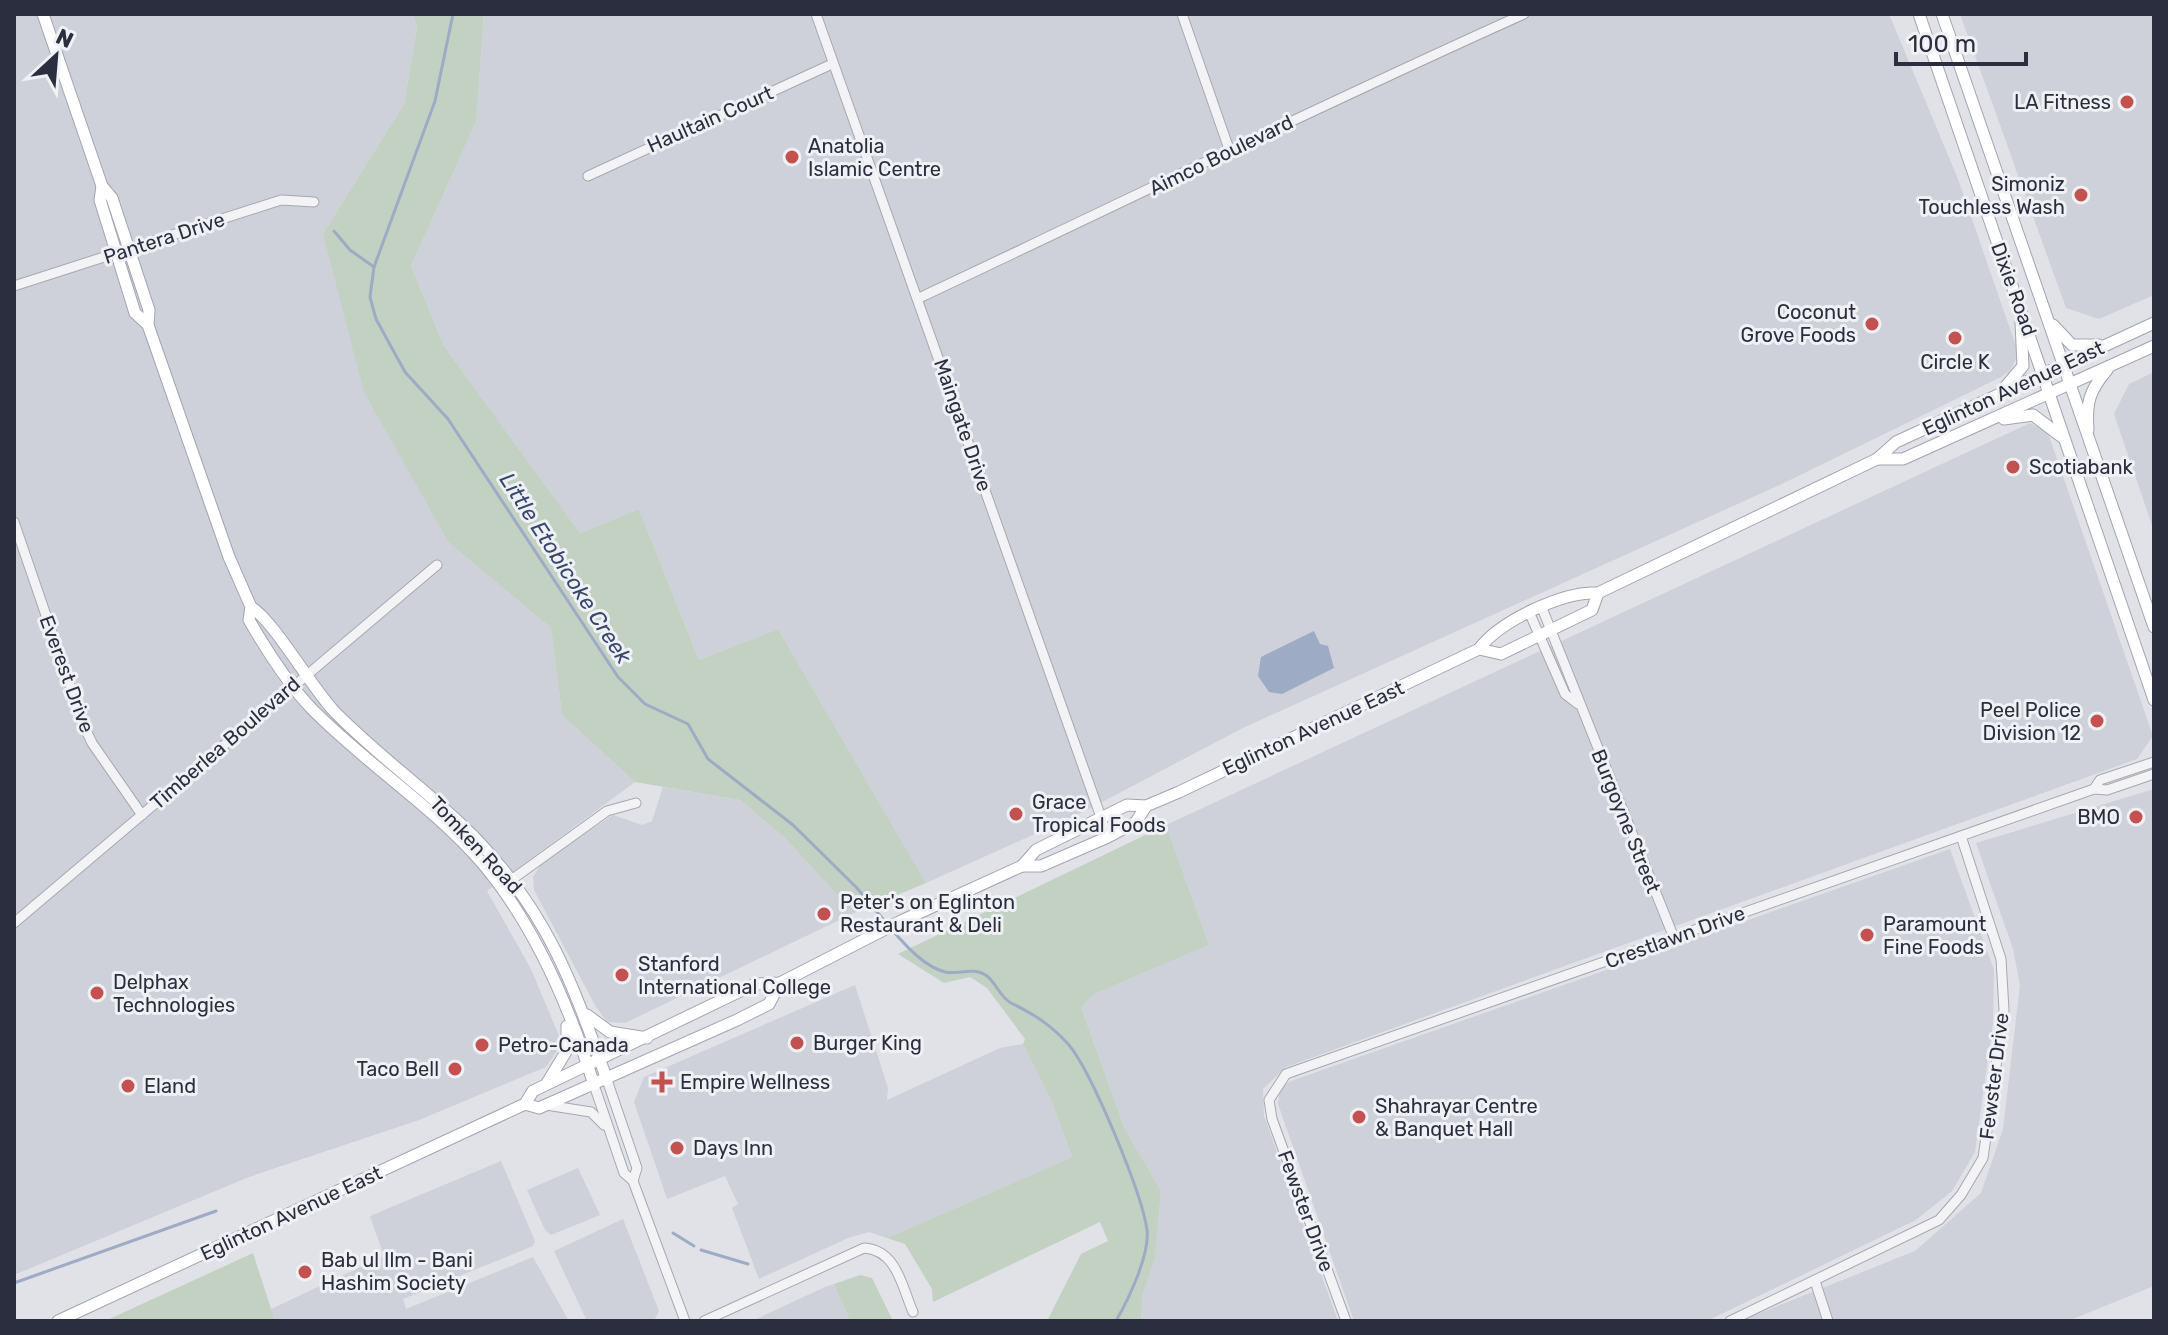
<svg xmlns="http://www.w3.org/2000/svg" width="2168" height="1335" viewBox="0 0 2168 1335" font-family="Rubik,sans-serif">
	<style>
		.built { fill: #ced1d9 }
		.green { fill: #c3d1c2 }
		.water { fill: #9eabc5 }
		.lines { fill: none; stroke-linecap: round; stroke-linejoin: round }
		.stream { stroke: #9eabc5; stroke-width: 3 }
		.minor-casing { stroke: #a6a8b2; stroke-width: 11 }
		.major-casing { stroke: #a1a5b2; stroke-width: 13 }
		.minor { stroke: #f3f3f6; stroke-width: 9 }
		.major { stroke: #fff; stroke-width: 11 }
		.poi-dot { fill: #c25150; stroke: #f0f1f5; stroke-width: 3 }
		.labels { text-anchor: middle; stroke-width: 6; stroke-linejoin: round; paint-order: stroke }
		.poi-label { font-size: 20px; fill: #2a2e3e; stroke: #f0f1f5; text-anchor: start }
		.street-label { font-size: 20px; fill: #2a2e3e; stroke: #f0f1f5 }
		.water-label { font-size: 22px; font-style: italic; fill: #38476e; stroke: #f0f1f5 }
	</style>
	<rect width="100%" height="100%" fill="#e0e2e8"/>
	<g class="built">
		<path d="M14,14H413L417,27L404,104L323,234L449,543L551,628L562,715L635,782L487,891L531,969L562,1043L546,1067L419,1120L249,1177L14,1275Z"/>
		<path d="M484,14H1889L1958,179L2016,346V359L2010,371L2001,377L1784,483L1243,728L1079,814L926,883L778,629L699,660L639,509L580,533L444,346L411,266L476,122Z"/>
		<path d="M1960,14H2154V295L2099,319L2066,308Z"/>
		<path d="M2154,372V531L2114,414L2129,384Z"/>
		<path d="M2030,423L2048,433L2153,736L2137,759L1286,1067L1263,1089L1264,1116L1338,1321H1141L1143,1293L1155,1259L1161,1191L1125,1129L1081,1007L1094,994L1209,945L1166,825Z"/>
		<path d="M663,787L740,800L784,837L854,913L625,1023L607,1022L596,1007L534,890L533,877L542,862L613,815L642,825L652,821Z"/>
		<path d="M2154,789V1286L2068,1321H1740L1915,1251L1981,1193L2003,1129L2020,985L2013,949L1976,843Z"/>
		<path d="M1950,849L1994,970L1993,1023L1975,1152L1952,1191L1916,1220L1707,1321H1354L1278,1104L1280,1088L1291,1081Z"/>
		<path d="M855,985L888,1088L887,1100L1000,1048L1023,1044L1052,1102L1072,1157L887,1238L869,1232L848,1238L759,1279L732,1208L738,1204L725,1176L667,1199L634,1102L644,1077Z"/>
		<path d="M501,1161L535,1241L533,1246L403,1299L406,1309L533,1257L569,1321H275L271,1309L384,1256L370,1216Z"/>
		<path d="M578,1168L600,1215L551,1235L545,1230L527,1190Z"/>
		<path d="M623,1219L659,1311L654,1321H587L554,1251Z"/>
		<path d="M834,1284L850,1321H752L825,1287Z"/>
	</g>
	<g class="green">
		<path d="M413,14H484L476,122L411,266L444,346L580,533L639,509L699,660L778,629L926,883L854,913L784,837L740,800L635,782L562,715L551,628L449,543L364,392L323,234L404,104L417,27Z"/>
		<path d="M1166,825L1209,945L1094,994L1081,1007L1125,1129L1161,1191L1155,1259L1143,1293L1141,1321H1047L1081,1254L1108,1241L1100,1222L933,1302L932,1289L905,1244L887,1238L1072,1157L1052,1102L1023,1044L1025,1039L987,988L970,977L944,983L898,954Z"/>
		<path d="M253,1253L275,1321H105Z"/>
		<path d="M860,1275L872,1278L893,1321H850L834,1284Z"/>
	</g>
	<path class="water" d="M1314,631L1320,644L1328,646L1334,668L1282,694L1269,692L1258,676L1261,657Z"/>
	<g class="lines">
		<g class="stream">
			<path d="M453,14L435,101L374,267L370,297L376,319L405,372L448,419L618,677L645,704L688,724L708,759L793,825L856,887L888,925"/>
			<path d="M334,231L350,250L374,267"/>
			<path d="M893,931C906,946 925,967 945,972C959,975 973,966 987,976C996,983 1000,997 1011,1003C1034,1014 1051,1025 1069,1045C1092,1073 1142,1193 1147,1230C1150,1255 1128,1300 1116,1321"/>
			<path d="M673,1233L694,1246"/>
			<path d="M701,1250L748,1264"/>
			<path d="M14,1283L216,1211"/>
		</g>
		<defs>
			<g id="minor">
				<path d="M816,14L1108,837"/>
				<path d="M1182,14L1229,149"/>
				<path d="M588,176L832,64"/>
				<path d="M14,286L281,200L314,202"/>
				<path d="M919,298C1121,203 1321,105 1524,14"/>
				<path d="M14,522L84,726L92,743L142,815"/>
				<path d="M1542,608L1674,938"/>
				<path d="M1530,614L1565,694L1578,704"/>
				<path d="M2094,789L2100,780L2154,762"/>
				<path d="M507,883L607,811L636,803"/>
				<path d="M14,923L437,565"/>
				<path d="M607,1080L637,1168L633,1181"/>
				<path d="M594,1085L624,1173L633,1181L685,1321"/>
				<path d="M546,1105L591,1112L604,1125"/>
				<path d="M1815,1281L1828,1321"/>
				<path d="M704,1321L864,1248C897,1250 902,1287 913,1312"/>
				<path d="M1346,1321L1272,1119L1269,1100L1286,1074L2094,789L2107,790L2154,774"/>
				<path d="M1730,1321L1939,1220L1961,1195L1983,1158L2004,1010L2001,959L1961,836"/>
			</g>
			<g id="major">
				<path d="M43,14L102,186L112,198L149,310L148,325L229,557L251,607L249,620C267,651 287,683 312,709C366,764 433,806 483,864C535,926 570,1008 594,1085"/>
				<path d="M1919,14L2154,700"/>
				<path d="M1942,14L2154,627"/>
				<path d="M102,186L100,200L135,313L148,325"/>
				<path d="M2053,325L2072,345H2099"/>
				<path d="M2006,386L2023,366L2021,322"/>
				<path d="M2004,419L2033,415L2062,437"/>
				<path d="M2088,430C2086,403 2089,391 2107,370"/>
				<path d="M1877,459H1903L2154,346"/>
				<path d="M251,607C273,620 310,685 333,710C378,757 433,794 478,841C550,917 573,985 607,1080"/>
				<path d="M1479,649L1501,654L1592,610L1598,593"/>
				<path d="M1022,866H1041L1108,837L1136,822L1146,806"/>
				<path d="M587,1015L610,1032L647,1038"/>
				<path d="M547,1083L567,1050V1026"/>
				<path d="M525,1104L539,1108L737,1020L769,1004L780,983"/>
				<path d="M58,1321L525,1104L533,1091L755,984L780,983L899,922L1022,866L1036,850L1127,805L1146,806L1179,792L1479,649C1500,621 1563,591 1598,593L1877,459L1896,442L2154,323"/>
			</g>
		</defs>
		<use href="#minor" class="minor-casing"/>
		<use href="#major" class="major-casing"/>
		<use href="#minor" class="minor"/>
		<use href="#major" class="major"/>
	</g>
	<g class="poi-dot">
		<circle cx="2127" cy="102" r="8"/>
		<circle cx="792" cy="157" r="8"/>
		<circle cx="2081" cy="195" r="8"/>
		<circle cx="1872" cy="324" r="8"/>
		<circle cx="1955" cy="338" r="8"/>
		<circle cx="2013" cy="467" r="8"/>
		<circle cx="2097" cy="721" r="8"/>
		<circle cx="1016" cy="814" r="8"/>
		<circle cx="2136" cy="817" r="8"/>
		<circle cx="824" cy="914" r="8"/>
		<circle cx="1867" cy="935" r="8"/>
		<circle cx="622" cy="975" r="8"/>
		<circle cx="97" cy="993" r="8"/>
		<circle cx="797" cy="1043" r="8"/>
		<circle cx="482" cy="1045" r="8"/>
		<circle cx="455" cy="1069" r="8"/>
		<path d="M658 1070h8v8h8v8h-8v8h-8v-8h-8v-8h8z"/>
		<circle cx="128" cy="1086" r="8"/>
		<circle cx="1359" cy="1117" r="8"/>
		<circle cx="677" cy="1148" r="8"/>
		<circle cx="305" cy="1272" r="8"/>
	</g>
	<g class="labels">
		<g class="poi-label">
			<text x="2111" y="109" text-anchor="end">LA Fitness</text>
			<text x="808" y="153">Anatolia<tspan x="808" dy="23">Islamic Centre</tspan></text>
			<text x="2065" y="191" text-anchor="end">Simoniz<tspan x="2065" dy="23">Touchless Wash</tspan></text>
			<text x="1856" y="319" text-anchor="end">Coconut<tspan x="1856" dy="23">Grove Foods</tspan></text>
			<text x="1955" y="369" text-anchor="middle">Circle K</text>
			<text x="2029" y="474">Scotiabank</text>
			<text x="2081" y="717" text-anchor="end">Peel Police<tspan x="2081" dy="23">Division 12</tspan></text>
			<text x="1032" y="809">Grace<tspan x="1032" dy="23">Tropical Foods</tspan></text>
			<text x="2120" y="824" text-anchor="end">BMO</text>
			<text x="840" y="909">Peter's on Eglinton<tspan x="840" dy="23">Restaurant &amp; Deli</tspan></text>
			<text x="1883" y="931">Paramount<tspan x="1883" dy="23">Fine Foods</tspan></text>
			<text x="638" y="971">Stanford<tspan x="638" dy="23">International College</tspan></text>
			<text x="113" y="989">Delphax<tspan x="113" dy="23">Technologies</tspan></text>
			<text x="813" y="1050">Burger King</text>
			<text x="498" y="1052">Petro-Canada</text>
			<text x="439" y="1076" text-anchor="end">Taco Bell</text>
			<text x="680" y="1089">Empire Wellness</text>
			<text x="144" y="1093">Eland</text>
			<text x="1375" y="1113">Shahrayar Centre<tspan x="1375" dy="23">&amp; Banquet Hall</tspan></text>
			<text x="693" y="1155">Days Inn</text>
			<text x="321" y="1267">Bab ul Ilm - Bani<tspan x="321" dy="23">Hashim Society</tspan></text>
		</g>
		<g class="street-label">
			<text transform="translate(710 119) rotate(-24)" y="7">Haultain Court</text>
			<text transform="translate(1221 155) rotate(-26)" y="7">Aimco Boulevard</text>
			<text transform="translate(164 238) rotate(-18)" y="7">Pantera Drive</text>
			<text transform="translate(2014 289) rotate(70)" y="7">Dixie Road</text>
			<text transform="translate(2013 388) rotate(-25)" y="7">Eglinton Avenue East</text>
			<text transform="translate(963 425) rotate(71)" y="7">Maingate Drive</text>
			<text transform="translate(67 674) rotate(70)" y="7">Everest Drive</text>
			<text transform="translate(1313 728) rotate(-25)" y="7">Eglinton Avenue East</text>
			<text transform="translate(225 743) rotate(-41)" y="7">Timberlea Boulevard</text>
			<text transform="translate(1626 821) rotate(68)" y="7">Burgoyne Street</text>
			<text transform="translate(476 845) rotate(47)" y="7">Tomken Road</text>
			<text transform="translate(1675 937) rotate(-20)" y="7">Crestlawn Drive</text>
			<text transform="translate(1994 1076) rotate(-83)" y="7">Fewster Drive</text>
			<text transform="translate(1306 1211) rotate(70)" y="7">Fewster Drive</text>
			<text transform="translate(291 1213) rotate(-25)" y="7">Eglinton Avenue East</text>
		</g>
		<g class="water-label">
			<text transform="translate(566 568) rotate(57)" y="8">Little Etobicoke Creek</text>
		</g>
	</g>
	<rect width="2168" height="1335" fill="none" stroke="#2a2e3e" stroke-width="32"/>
	<g transform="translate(56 56) rotate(26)" stroke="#f0f1f5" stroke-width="6" paint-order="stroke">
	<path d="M0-6L14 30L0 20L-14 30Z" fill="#2a2e3e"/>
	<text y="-12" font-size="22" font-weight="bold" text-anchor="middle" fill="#2a2e3e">N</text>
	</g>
	<path d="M1896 52v12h130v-12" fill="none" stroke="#2a2e3e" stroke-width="4"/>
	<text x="1908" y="52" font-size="24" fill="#2a2e3e" stroke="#f0f1f5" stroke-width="6" paint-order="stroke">100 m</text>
</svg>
